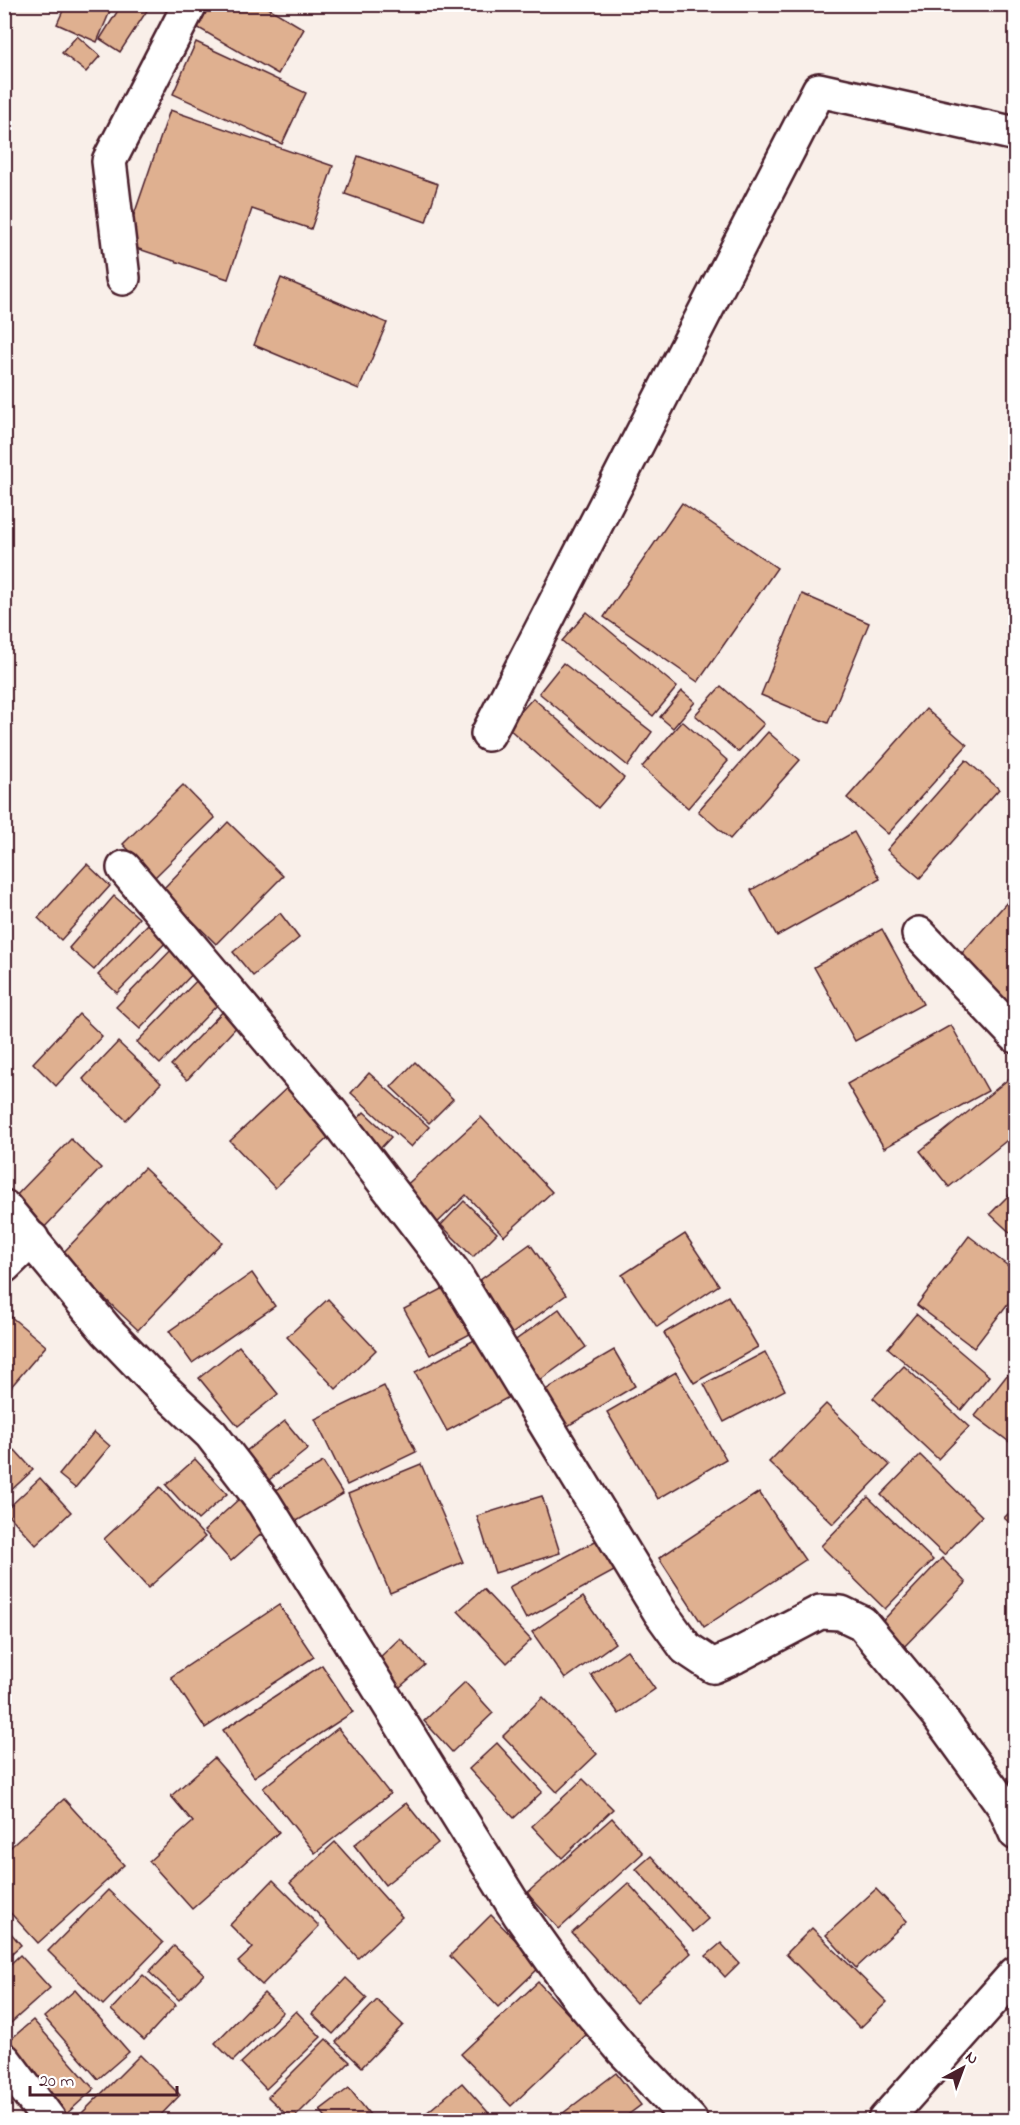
<svg xmlns="http://www.w3.org/2000/svg" width="1020" height="2125" viewBox="0 0 1020 2125" font-family="'Indie Flower',sans-serif">
	<style>
		.building { fill: #dfb090; stroke: #4a1f2b; stroke-width: 1.5 }
		.lines { fill: none; stroke-linecap: round; stroke-linejoin: round }
		.minor-casing { stroke: #4a1f2b; stroke-width: 38 }
		.minor { stroke: #fff; stroke-width: 33 }
	</style>
	<rect width="100%" height="100%" fill="#f9efe9"/>
	<filter id="ink" filterUnits="userSpaceOnUse"><feTurbulence type="fractalNoise" baseFrequency=".0167" numOctaves="2"/><feDisplacementMap in="SourceGraphic" scale="12" xChannelSelector="R" yChannelSelector="G"/><feConvolveMatrix kernelMatrix="1 2 1 2 8 2 1 2 1" color-interpolation-filters="sRGB"/></filter>
	<g filter="url(#ink)">
		<g class="building">
			<path d="M66,4H113L97,42L57,24Z"/>
			<path d="M122,4H147L150,6L120,52L100,39Z"/>
			<path d="M208,4H262L304,29L278,74L195,26Z"/>
			<path d="M77,36L100,56L86,72L62,53Z"/>
			<path d="M196,42L306,93L282,144L173,94Z"/>
			<path d="M170,110L333,166L311,229L252,209L228,279L124,244Z"/>
			<path d="M358,156L438,184L426,222L345,194Z"/>
			<path d="M281,278L387,323L359,389L254,345Z"/>
			<path d="M682,503L777,568L698,682L604,617Z"/>
			<path d="M802,594L869,623L828,723L761,695Z"/>
			<path d="M587,612L677,687L653,716L562,641Z"/>
			<path d="M563,663L652,732L628,766L539,693Z"/>
			<path d="M721,686L764,724L738,752L695,715Z"/>
			<path d="M682,691L695,702L673,728L660,717Z"/>
			<path d="M533,698L624,778L598,808L507,727Z"/>
			<path d="M926,709L967,745L888,834L847,798Z"/>
			<path d="M682,721L728,761L688,808L642,767Z"/>
			<path d="M768,732L800,760L730,839L698,811Z"/>
			<path d="M966,760L999,789L920,878L887,850Z"/>
			<path d="M183,785L215,818L155,877L123,844Z"/>
			<path d="M228,822L283,876L216,944L162,890Z"/>
			<path d="M854,832L880,879L777,936L751,890Z"/>
			<path d="M87,864L110,886L61,940L38,918Z"/>
			<path d="M1016,892V1013L956,960Z"/>
			<path d="M114,896L139,918L94,970L69,948Z"/>
			<path d="M280,913L299,938L253,976L233,952Z"/>
			<path d="M149,923L168,940L117,993L98,975Z"/>
			<path d="M882,929L923,1004L855,1041L814,967Z"/>
			<path d="M176,945L199,967L140,1029L116,1007Z"/>
			<path d="M203,974L225,997L160,1064L137,1042Z"/>
			<path d="M229,1005L243,1020L187,1080L171,1065Z"/>
			<path d="M79,1014L102,1036L56,1086L33,1063Z"/>
			<path d="M951,1025L988,1091L884,1148L847,1084Z"/>
			<path d="M118,1042L161,1083L126,1120L83,1079Z"/>
			<path d="M415,1062L453,1099L429,1123L391,1087Z"/>
			<path d="M369,1073L429,1127L411,1147L351,1093Z"/>
			<path d="M1011,1077L1016,1083V1133L949,1187L920,1151Z"/>
			<path d="M290,1085L334,1132L275,1188L230,1141Z"/>
			<path d="M364,1112L391,1137L378,1151L351,1126Z"/>
			<path d="M481,1117L552,1192L504,1236L466,1195L434,1226L401,1190Z"/>
			<path d="M71,1139L101,1168L40,1232L9,1203Z"/>
			<path d="M144,1168L222,1242L138,1330L60,1256Z"/>
			<path d="M1016,1188V1238L990,1214Z"/>
			<path d="M464,1201L497,1233L473,1257L441,1225Z"/>
			<path d="M685,1234L719,1285L657,1327L622,1275Z"/>
			<path d="M969,1236L1016,1272V1293L974,1348L917,1305Z"/>
			<path d="M530,1244L566,1295L506,1338L469,1288Z"/>
			<path d="M252,1273L275,1306L192,1363L169,1331Z"/>
			<path d="M444,1288L470,1334L430,1355L404,1309Z"/>
			<path d="M728,1296L758,1347L694,1383L664,1333Z"/>
			<path d="M328,1299L376,1350L336,1389L287,1337Z"/>
			<path d="M559,1309L586,1347L533,1385L506,1347Z"/>
			<path d="M4,1311L46,1346L4,1395Z"/>
			<path d="M916,1314L989,1376L961,1410L888,1348Z"/>
			<path d="M478,1338L509,1397L447,1431L415,1372Z"/>
			<path d="M239,1346L278,1394L238,1426L199,1378Z"/>
			<path d="M614,1350L635,1386L561,1430L540,1393Z"/>
			<path d="M765,1352L785,1390L724,1422L704,1384Z"/>
			<path d="M1015,1365H1016V1447L975,1416Z"/>
			<path d="M904,1366L969,1427L938,1459L873,1398Z"/>
			<path d="M676,1372L726,1459L658,1499L607,1412Z"/>
			<path d="M384,1386L416,1452L347,1485L315,1419Z"/>
			<path d="M826,1404L890,1465L833,1524L769,1462Z"/>
			<path d="M285,1421L308,1449L264,1484L241,1455Z"/>
			<path d="M94,1432L110,1446L75,1488L59,1475Z"/>
			<path d="M15,1450L33,1470L5,1496L4,1460Z"/>
			<path d="M920,1455L982,1516L944,1555L881,1495Z"/>
			<path d="M195,1459L227,1494L198,1520L166,1485Z"/>
			<path d="M323,1462L343,1494L290,1525L271,1493Z"/>
			<path d="M421,1464L463,1562L390,1593L348,1494Z"/>
			<path d="M40,1478L71,1512L36,1545L5,1511Z"/>
			<path d="M160,1487L205,1537L148,1588L104,1539Z"/>
			<path d="M759,1492L805,1560L704,1627L659,1558Z"/>
			<path d="M542,1496L560,1553L495,1573L477,1516Z"/>
			<path d="M868,1497L933,1560L885,1609L821,1546Z"/>
			<path d="M239,1499L266,1530L231,1561L204,1531Z"/>
			<path d="M1016,1506V1528L1004,1518Z"/>
			<path d="M599,1539L616,1570L526,1619L509,1587Z"/>
			<path d="M942,1558L966,1583L899,1652L875,1629Z"/>
			<path d="M483,1589L531,1640L507,1663L458,1611Z"/>
			<path d="M583,1597L615,1643L565,1679L532,1632Z"/>
			<path d="M279,1605L314,1657L205,1728L171,1677Z"/>
			<path d="M400,1638L425,1665L400,1687L376,1661Z"/>
			<path d="M627,1650L655,1689L619,1714L591,1675Z"/>
			<path d="M322,1665L353,1712L254,1777L223,1730Z"/>
			<path d="M465,1682L493,1713L452,1752L424,1721Z"/>
			<path d="M543,1697L597,1754L557,1792L503,1736Z"/>
			<path d="M338,1728L390,1794L315,1853L263,1788Z"/>
			<path d="M497,1743L542,1792L514,1818L469,1769Z"/>
			<path d="M214,1758L279,1832L192,1909L149,1861L193,1822L171,1796Z"/>
			<path d="M583,1779L613,1809L562,1858L532,1826Z"/>
			<path d="M64,1799L124,1865L38,1943L4,1906V1853Z"/>
			<path d="M406,1803L438,1843L385,1885L354,1845Z"/>
			<path d="M612,1818L643,1853L559,1929L527,1893Z"/>
			<path d="M335,1842L402,1917L358,1958L290,1883Z"/>
			<path d="M651,1856L708,1919L693,1932L636,1869Z"/>
			<path d="M273,1880L319,1926L262,1985L238,1962L253,1948L230,1925Z"/>
			<path d="M628,1883L691,1953L636,2003L572,1933Z"/>
			<path d="M876,1889L907,1921L856,1968L826,1935Z"/>
			<path d="M108,1890L163,1943L103,2005L48,1951Z"/>
			<path d="M491,1915L541,1966L498,2007L450,1956Z"/>
			<path d="M4,1925L21,1945L4,1960Z"/>
			<path d="M812,1928L887,2002L860,2028L786,1954Z"/>
			<path d="M721,1943L739,1963L725,1977L706,1956Z"/>
			<path d="M174,1946L204,1974L179,2000L149,1972Z"/>
			<path d="M20,1955L50,1988L4,2029V1970Z"/>
			<path d="M143,1975L176,2005L144,2040L111,2010Z"/>
			<path d="M346,1978L367,1998L333,2034L312,2014Z"/>
			<path d="M538,1982L587,2034L511,2106L461,2054Z"/>
			<path d="M75,1990L129,2052L98,2079L44,2017Z"/>
			<path d="M264,1993L283,2012L233,2061L215,2043Z"/>
			<path d="M377,2000L403,2025L362,2067L336,2042Z"/>
			<path d="M296,2011L321,2037L266,2089L241,2063Z"/>
			<path d="M33,2020L94,2089L62,2118L4,2045Z"/>
			<path d="M326,2039L350,2062L292,2120L268,2097Z"/>
			<path d="M140,2055L180,2095L156,2120H75Z"/>
			<path d="M616,2073L641,2105L621,2120H554Z"/>
			<path d="M462,2083L495,2120H418Z"/>
			<path d="M349,2088L374,2120H328L320,2110Z"/>
		</g>
		<g class="lines">
			<defs>
				<g id="minor">
					<path d="M123,278L109,161L190,4"/>
					<path d="M488,734L819,90L1016,134"/>
					<path d="M124,868L332,1114L454,1273L660,1612L686,1648L713,1666L736,1656L820,1612L841,1613L862,1623L938,1715L1004,1806L1016,1833"/>
					<path d="M919,934L1016,1036"/>
					<path d="M4,1207L107,1331L159,1385L211,1434L264,1503L520,1915L579,1998L622,2049L690,2120"/>
					<path d="M4,1266L32,1239"/>
					<path d="M4,2060L49,2120"/>
					<path d="M885,2120L1016,1973"/>
				</g>
			</defs>
			<use href="#minor" class="minor-casing"/>
			<use href="#minor" class="minor"/>
		</g>
	</g>
	<rect width="1020" height="2125" fill="none" stroke="#fff" stroke-width="24"/>
	<rect x="12" y="12" width="996" height="2101" fill="none" stroke="#4a1f2b" stroke-width="2" filter="url(#ink)"/>
	<g transform="translate(963 2068) rotate(41)" stroke="#ffffff" stroke-width="4.5" paint-order="stroke">
	<path d="M0-4.5L10 22L0 15L-10 22Z" fill="#4a1f2b"/>
	<text y="-9" font-size="16" font-weight="bold" text-anchor="middle" fill="#4a1f2b">N</text>
	</g>
	<path d="M30 2086v9h147v-9" fill="none" stroke="#4a1f2b" stroke-width="3"/>
	<text x="39" y="2086" font-size="18" fill="#4a1f2b" stroke="#ffffff" stroke-width="4.5" paint-order="stroke">20 m</text>
</svg>
